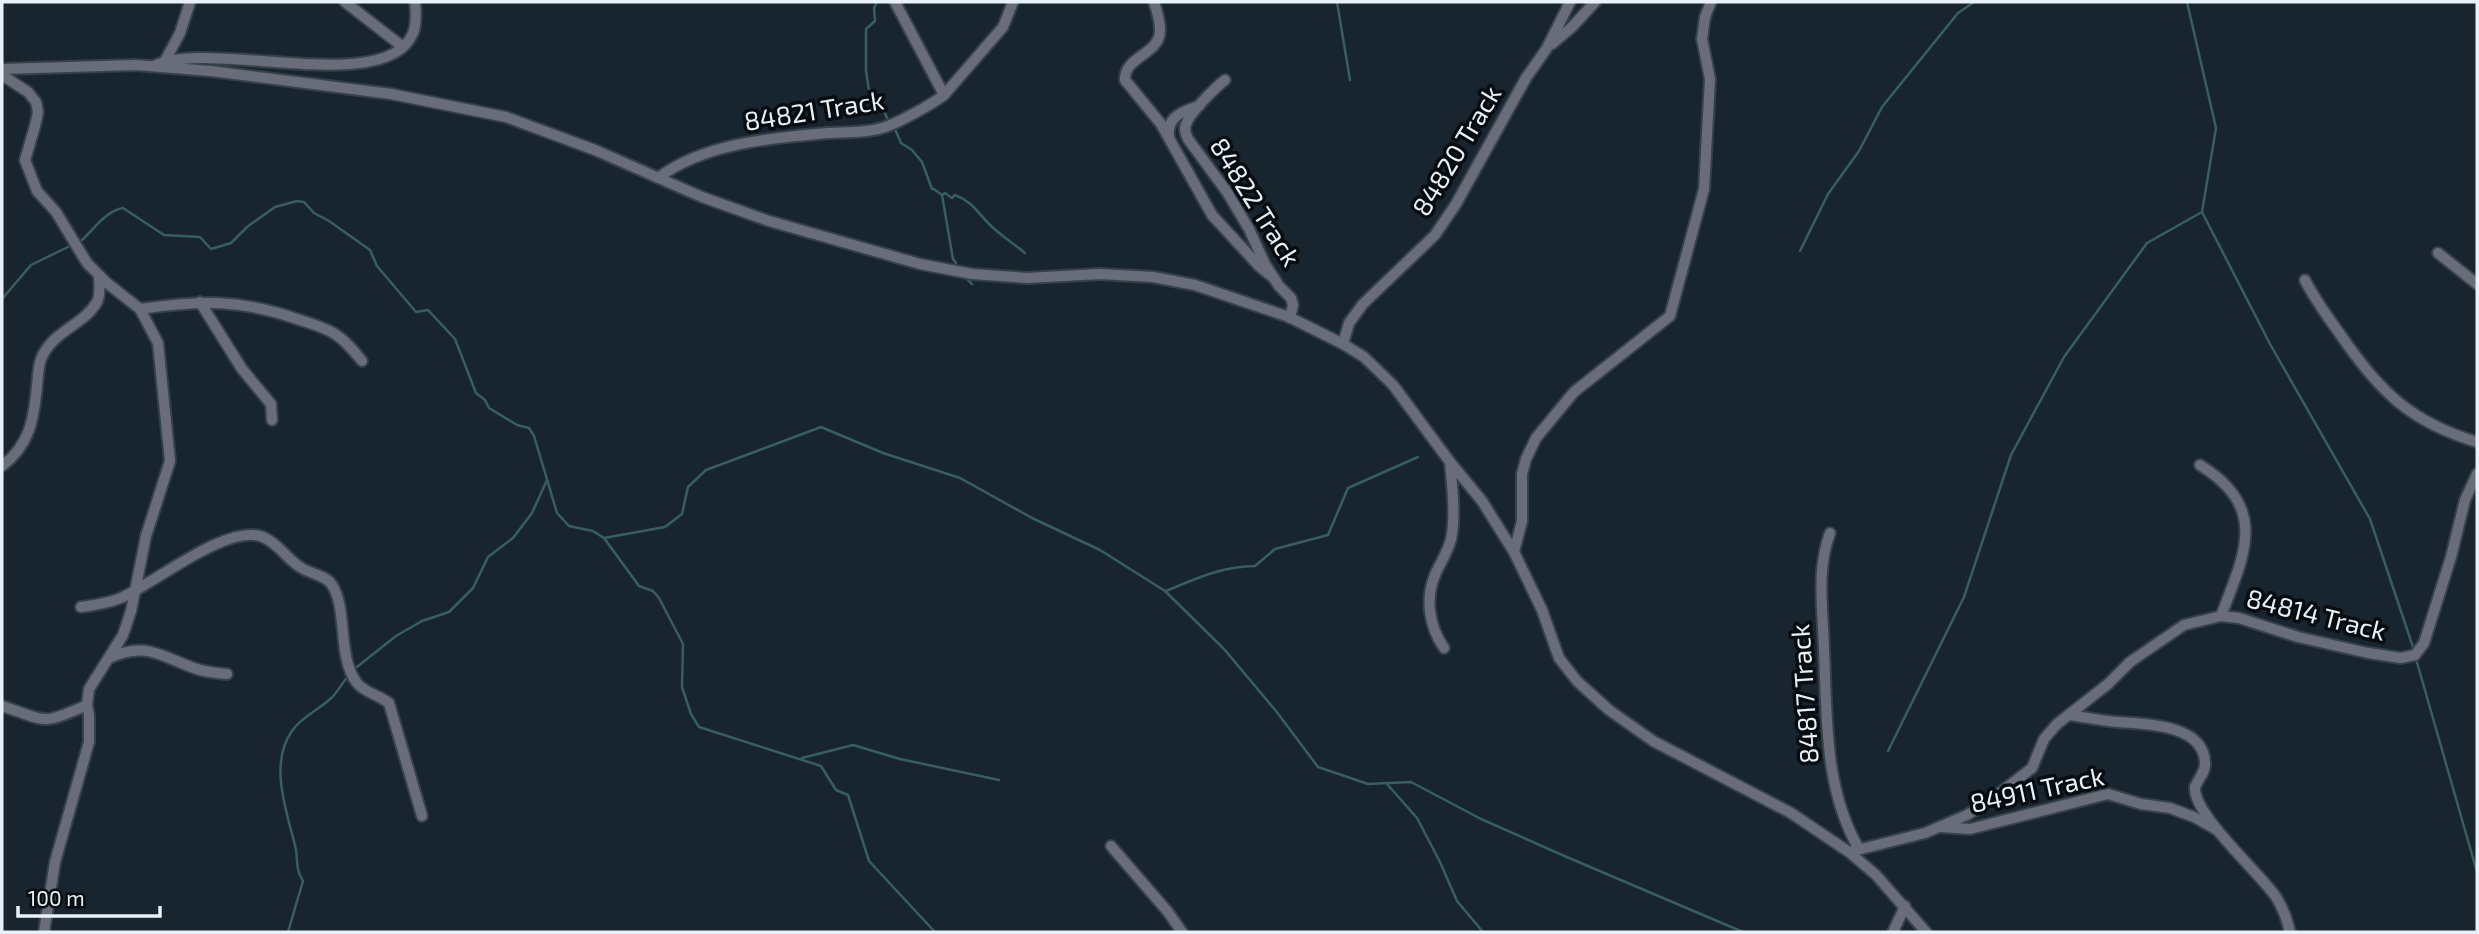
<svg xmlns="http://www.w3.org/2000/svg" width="2479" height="934" viewBox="0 0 2479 934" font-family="'Exo 2',sans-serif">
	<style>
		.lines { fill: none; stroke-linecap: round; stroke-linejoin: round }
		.stream { stroke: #385e5f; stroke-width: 2.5 }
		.minor-casing { stroke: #36424a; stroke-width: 14 }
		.minor { stroke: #686d79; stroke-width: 10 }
		.labels { text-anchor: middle; stroke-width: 7; stroke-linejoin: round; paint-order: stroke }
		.street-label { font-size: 26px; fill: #e9f1f8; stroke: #080d12 }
	</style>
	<rect width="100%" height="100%" fill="#19252e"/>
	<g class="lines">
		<g class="stream">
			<path d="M877,2L874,8L875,21L866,29V71L869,90L880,103L889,122"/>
			<path d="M1337,2L1350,80"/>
			<path d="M2187,2L2216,128L2202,212L2270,344L2370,519L2414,650"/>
			<path d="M895,129L901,143L912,150L922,162L932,189H934L942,195L953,259L956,263"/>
			<path d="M942,195L945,193L952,198L955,195C972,201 978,213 989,224C1000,235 1013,243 1025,253"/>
			<path d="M81,241C93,230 107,210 123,208L164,235L200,237L211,249L231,243L247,227L275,207L297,201L304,202L314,213L329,221L370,250L377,266L416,312L428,310L455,339L476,393L485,400L489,408L517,425L529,428L534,436L557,513L569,526L593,531L604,538L639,586L653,591L659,598L683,644L682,687L691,714L699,727L821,766L836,790L848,795L869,861L935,932"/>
			<path d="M1800,251L1828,194L1859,151L1882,107L1958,13L1974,2"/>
			<path d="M967,279L972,284"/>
			<path d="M2,299L31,265L72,245"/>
			<path d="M604,538L665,527L682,514L688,487L706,470L821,427L883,453L960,478L1032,518L1100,550L1165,591L1224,649L1276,711L1318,767L1368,784L1411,782L1481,819L1569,858L1743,932"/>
			<path d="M1166,591C1195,579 1223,566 1255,566L1275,549L1328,535L1348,488L1418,457"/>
			<path d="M2416,659L2477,872"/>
			<path d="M353,670L396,636L422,621L449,612L473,588L488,557L513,538L532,513L547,480"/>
			<path d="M1888,751L1964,597L2011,455L2064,357L2147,243L2202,212"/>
			<path d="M802,758L853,745L900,759L999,780"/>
			<path d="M1387,784L1417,818L1440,862L1457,901L1483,932"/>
			<path d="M288,932L303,881C294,866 299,860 295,845C286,810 269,763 292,731C300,718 318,710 329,700C337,694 342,683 349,675"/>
		</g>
		<defs>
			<g id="minor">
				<path d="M345,2L403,47"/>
				<path d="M895,2L944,95"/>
				<path d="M1154,2C1157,11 1160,21 1160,30C1160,55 1124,56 1125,80L1161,124L1212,215L1259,266L1274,278"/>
				<path d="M1552,44L1572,27L1595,2"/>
				<path d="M166,59L180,33L190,2"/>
				<path d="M154,66C208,38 387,98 413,33C417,24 416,12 415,2"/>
				<path d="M2,69L136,65L211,71L391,94L506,117L595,150L702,197L769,221L920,264L972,274L1027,278L1100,274L1153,277L1195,285L1289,317L1343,344L1364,357L1393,385L1450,462L1482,501L1514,552L1542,610L1559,658L1577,681L1609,710L1653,741L1791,813L1849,852L1876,875L1926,932"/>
				<path d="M2,75L28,92L36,102L38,112L35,126L25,160L37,191L56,212L87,263L107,283L140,309L158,343L170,461L146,536L131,611L123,635L89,689L87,705L89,715V742L55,862L44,932"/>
				<path d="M1225,80C1215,88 1186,116 1185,128C1185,131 1187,137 1188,139L1227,192L1249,229L1265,264L1279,286L1291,298L1293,305L1290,318"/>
				<path d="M1169,137C1166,117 1183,111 1199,106"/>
				<path d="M658,178C704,143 772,138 828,133C846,132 866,133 882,128C897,124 932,104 944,95L1003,27L1013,2"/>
				<path d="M2438,253L2477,284"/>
				<path d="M2305,280C2315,300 2327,316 2340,334C2379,391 2410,422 2477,442"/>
				<path d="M200,302L242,369L271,404L272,420"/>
				<path d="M140,309C201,300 241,299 300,320C312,324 324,327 335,334C346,341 354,351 362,361"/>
				<path d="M1343,344L1349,323L1363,304L1435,235L1456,204L1526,78L1547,48L1570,2"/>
				<path d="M2200,465C2269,508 2245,553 2221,616"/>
				<path d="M2,466C30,445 34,418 37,386C38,377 38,368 41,359C52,331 84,325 97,302C101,294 99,285 99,276"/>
				<path d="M1830,533C1816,571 1823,609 1824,650C1827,717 1824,789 1859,849"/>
				<path d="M1514,552L1522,521V474L1526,459L1536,438L1574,392L1670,316L1704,189L1710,79L1702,39L1705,17L1711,2"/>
				<path d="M81,607C96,605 110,603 123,597C156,582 228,523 263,537C278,543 287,559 300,567C310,574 326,575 332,585C348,609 337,658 357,683C365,693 379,695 389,703L422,816"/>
				<path d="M1444,648C1429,626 1425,599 1435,575C1440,563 1448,552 1451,539C1456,517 1452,485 1450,462"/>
				<path d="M109,658C146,641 160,656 194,668C204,672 216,673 227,674"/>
				<path d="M2,706C48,721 40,726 87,705"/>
				<path d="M2069,715C2085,717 2101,721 2118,722C2145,724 2203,724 2205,762C2206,772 2198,779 2195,787C2193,815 2260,873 2276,897C2283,908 2287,919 2290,932"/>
				<path d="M1941,827L1970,829L2108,794L2141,804L2170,808L2194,817L2217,830"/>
				<path d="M1111,846L1168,912L1182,932"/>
				<path d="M1849,852L1925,833L1967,815L1992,799L2032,768L2044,739L2057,724L2108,684L2130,662L2184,625L2221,616L2239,618L2298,637L2368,653L2401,658L2415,655L2424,643L2451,557L2465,500L2477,474"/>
				<path d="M1893,932L1905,906"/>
			</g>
		</defs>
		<use href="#minor" class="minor-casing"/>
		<use href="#minor" class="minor"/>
	</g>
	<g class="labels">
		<g class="street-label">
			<text transform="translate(814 111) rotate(-9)" y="9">84821 Track</text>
			<text transform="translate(1457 151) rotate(-59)" y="9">84820 Track</text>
			<text transform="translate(1255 202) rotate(58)" y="9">84822 Track</text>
			<text transform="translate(2316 615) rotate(14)" y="9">84814 Track</text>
			<text transform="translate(1805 694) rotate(-94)" y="9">84817 Track</text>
			<text transform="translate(2037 790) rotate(-12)" y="9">84911 Track</text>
		</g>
	</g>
	<rect width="2479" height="934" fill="none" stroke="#e9f1f8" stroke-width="7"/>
	<path d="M18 906v10h142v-10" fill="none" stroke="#e9f1f8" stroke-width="3.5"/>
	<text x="28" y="906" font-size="21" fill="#e9f1f8" stroke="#080d12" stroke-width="5" paint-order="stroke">100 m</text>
</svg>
